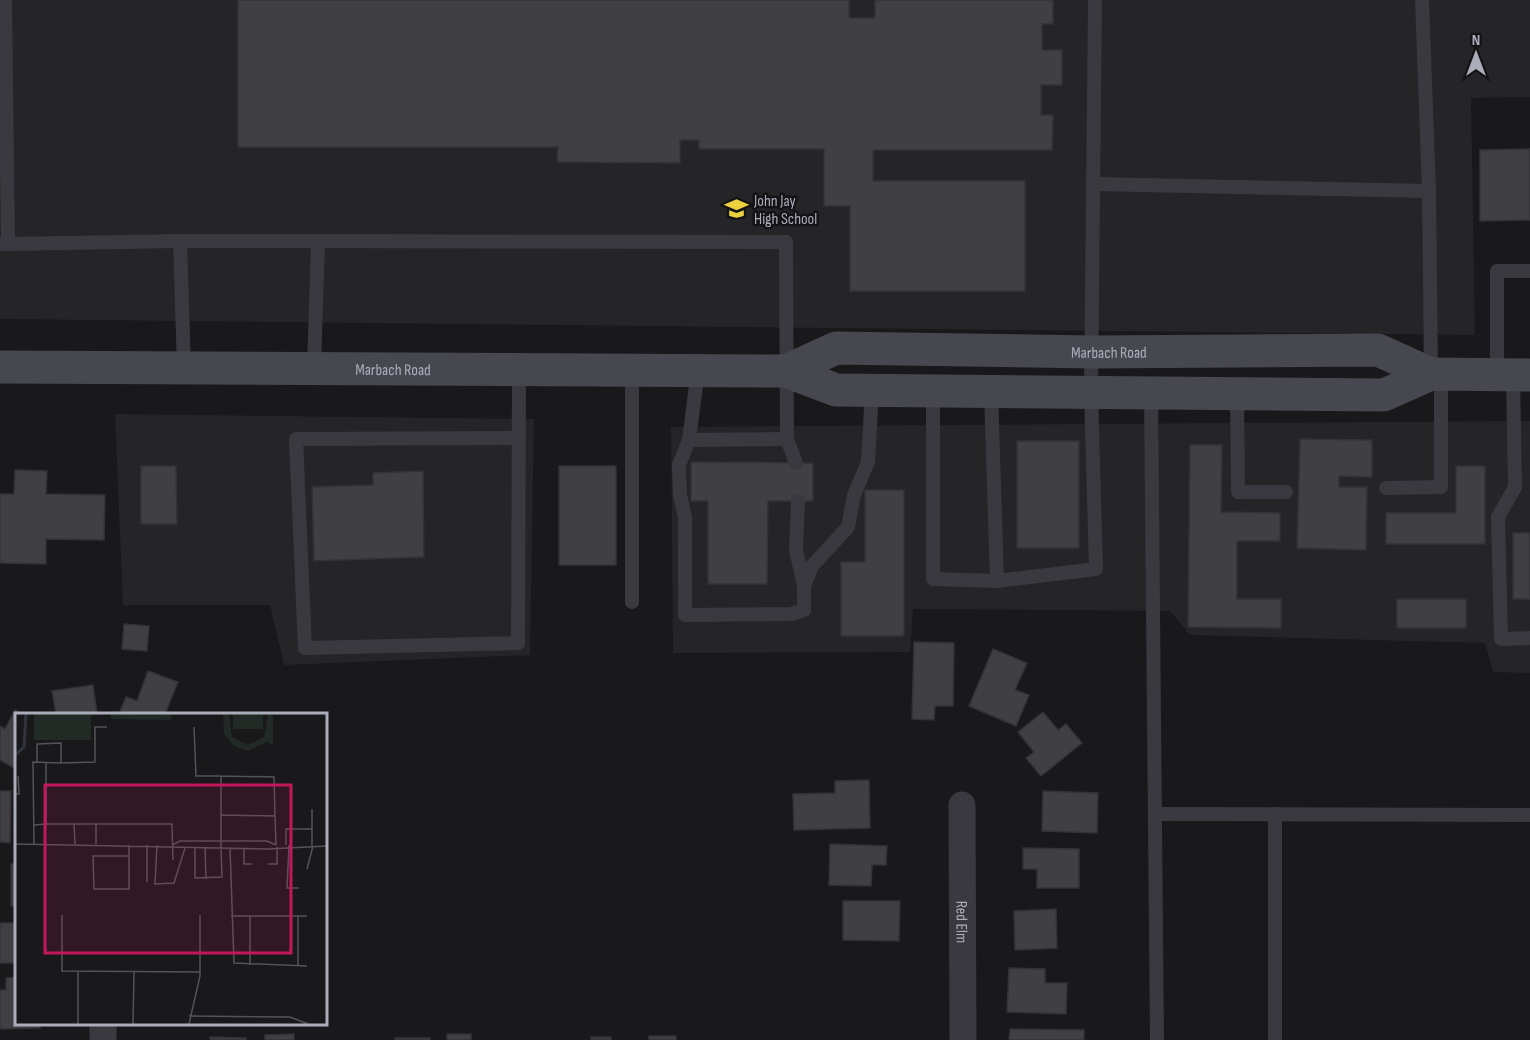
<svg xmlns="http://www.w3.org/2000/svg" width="1530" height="1040" viewBox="0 0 1530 1040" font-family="'Sofia Sans Condensed',sans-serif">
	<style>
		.built { fill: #252427 }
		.building { fill: #404044; stroke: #333236; stroke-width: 1.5 }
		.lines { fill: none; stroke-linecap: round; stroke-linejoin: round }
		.service { stroke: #3a393f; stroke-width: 14 }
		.minor { stroke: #3a393f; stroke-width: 27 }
		.secondary { stroke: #47484f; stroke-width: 33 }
		.labels { text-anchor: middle; stroke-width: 5; stroke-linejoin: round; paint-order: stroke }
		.poi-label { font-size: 16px; fill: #abadba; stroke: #141315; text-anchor: start }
		.street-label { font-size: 16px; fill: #abadba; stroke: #141315 }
		.inset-river { fill: none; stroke: #2f343e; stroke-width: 3 }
		.inset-road { fill: none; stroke: #53545a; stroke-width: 1.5 }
		.view { fill: #c2185b; fill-opacity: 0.15; stroke: #c2185b; stroke-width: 3 }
		.inset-edge { fill: none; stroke: #abadba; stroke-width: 3 }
	</style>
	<rect width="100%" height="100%" fill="#19181a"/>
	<g class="built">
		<path d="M0,0H1530V97L1471,98L1475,335L0,319Z"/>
		<path d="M115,414L534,419L530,655L284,665L270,605H123Z"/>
		<path d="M1530,421V673L1493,672L1485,643L1190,635L1170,611L913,609L910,652L673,653L671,427Z"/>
	</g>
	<g class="building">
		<path d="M238,0H849V18H875V0H1053V24H1042V50H1062V85H1041V115H1053L1052,150H873V181H1025V291H850V206H824V149H699V140H680V163L557,162L558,147H238Z"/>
		<path d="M1530,149V220L1480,221V150Z"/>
		<path d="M1300,439L1372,440V477L1339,476V487H1367L1366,550L1297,548Z"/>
		<rect x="1017" y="441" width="62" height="107"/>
		<path d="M1190,445H1222L1221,512L1280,513V541H1237V599H1281V628L1188,627Z"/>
		<path d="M691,462L813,463V501H768L767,584H708V501H691Z"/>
		<path d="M141,466H176L177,524H141Z"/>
		<rect x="559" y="466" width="57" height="99"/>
		<path d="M1456,466H1485V544H1386V513H1456Z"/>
		<path d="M15,470L47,471L46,494L105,495L104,540L46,539V564L0,563V494H14Z"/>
		<path d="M423,471L424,557L314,561L312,487L373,485V473Z"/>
		<path d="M865,490H904V636H841V562H865Z"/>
		<rect x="1513" y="533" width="17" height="66"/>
		<rect x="1397" y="599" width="69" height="29"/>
		<path d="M124,624L149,626L147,651L122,649Z"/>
		<path d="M914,642L954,643L953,706H935L934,720L912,719Z"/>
		<path d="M993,649L1027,663L1015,690L1029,695L1016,726L969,706Z"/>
		<path d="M148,671L178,682L165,714H119L126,697L137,701Z"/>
		<path d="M93,685L97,714H56L52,691Z"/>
		<path d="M15,710L23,714H16V769L0,760V726L5,729Z"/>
		<path d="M1043,712L1058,730L1066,724L1082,743L1041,776L1026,758L1034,752L1018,732Z"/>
		<path d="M869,780L870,828L794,830L793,794L835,793V781Z"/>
		<path d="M0,791H11L10,843L0,842Z"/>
		<path d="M1043,791L1098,793L1097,833L1042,831Z"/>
		<path d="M830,844L887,846L886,865H872L871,886L829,885Z"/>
		<path d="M1023,848L1079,849V888H1037V869H1023Z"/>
		<rect x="11" y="864" width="5" height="42"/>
		<path d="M843,901H900L899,941L843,940Z"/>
		<path d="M1056,909L1057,948L1015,950L1014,911Z"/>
		<rect x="0" y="923" width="16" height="40"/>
		<path d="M1009,968L1045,969V983H1067L1066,1014L1007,1012Z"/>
		<path d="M16,977V1024H40V1028L0,1029V990H6V978Z"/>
		<path d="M1010,1029L1084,1030V1040H1009Z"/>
		<path d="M294,1034V1040H265V1035Z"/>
		<rect x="447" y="1034" width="24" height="6"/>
		<rect x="649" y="1036" width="27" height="4"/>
		<path d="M210,1037L246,1038V1040H210Z"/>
		<rect x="591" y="1037" width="20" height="3"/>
		<rect x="395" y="1038" width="35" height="2"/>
	</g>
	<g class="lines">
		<g class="service">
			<path d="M1094,184L1429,191L1422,0"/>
			<path d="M1429,191L1431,372"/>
			<path d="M180,241L184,368"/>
			<path d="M0,244H8L5,0"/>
			<path d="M8,244L180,241L786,242L787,439L796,463"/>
			<path d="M314,368L318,242"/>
			<path d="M519,370L518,643L305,648L296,439L519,438"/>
			<path d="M632,370V602"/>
			<path d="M698,370L689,440L679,465L680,495L685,517V615L791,614L804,610V586L812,566L848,527L854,495L868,462L872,390"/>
			<path d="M1497,375V271H1530"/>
			<path d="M1513,375L1515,487L1498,517L1501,639L1530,638"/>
			<path d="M933,391V579L997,581L1096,569L1091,393L1095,0"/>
			<path d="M991,391L997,581"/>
			<path d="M1151,393L1157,1040"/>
			<path d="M1237,394L1238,492H1286"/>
			<path d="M689,440L787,439"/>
			<path d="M1386,488L1441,487V374"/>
			<path d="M798,501L796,550L804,586"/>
			<path d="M1156,814L1530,815"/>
			<path d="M1275,814V1040"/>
		</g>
		<g class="minor">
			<path id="s1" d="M962,805L963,1040"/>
			<path d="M103,1040V1024"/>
		</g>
		<g class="secondary">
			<path id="s2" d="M0,367L786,371L836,390L1384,395L1431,374L1530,375"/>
			<path id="s3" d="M786,371L836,348L1093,352L1378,350L1431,374"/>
		</g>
	</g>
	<defs>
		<symbol id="school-bare" viewBox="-9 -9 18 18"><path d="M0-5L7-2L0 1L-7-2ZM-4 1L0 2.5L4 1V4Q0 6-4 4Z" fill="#ecd13f" stroke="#141315" stroke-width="2.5" paint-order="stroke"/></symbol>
	</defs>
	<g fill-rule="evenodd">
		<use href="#school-bare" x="720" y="192" width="33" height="33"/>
	</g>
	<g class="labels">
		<g class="poi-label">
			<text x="754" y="206">John Jay<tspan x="754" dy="18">High School</tspan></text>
		</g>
		<g class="street-label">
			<text dy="6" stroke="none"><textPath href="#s3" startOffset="328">Marbach Road</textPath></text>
			<text dy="6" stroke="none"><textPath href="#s2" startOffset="393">Marbach Road</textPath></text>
			<text dy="6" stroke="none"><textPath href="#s1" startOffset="117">Red Elm</textPath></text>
		</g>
	</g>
	<g transform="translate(15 713)">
		<rect width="312" height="312" fill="#19181a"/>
		<path d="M19,1H76V27H19ZM96,1H156V7L96,6ZM208,1H214L217,24L233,32L249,24L253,1H258V32L252,29L233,38L219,33L209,20ZM218,1H248V16H218Z" fill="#222a25"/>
		<path class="inset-river" d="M0,42L9,34L11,1"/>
		<path class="inset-road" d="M179,14L181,63H206M46,50L80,49V14H92M0,81H4L3,63M297,96V133M260,103L261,132M31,111H157L158,147M59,111L60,131M19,112L31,111V49M0,131L253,136L312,133M19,131L18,49L46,50V30L22,31V49M81,131V111M114,132V176H79L78,143H114M132,132V169M142,132L140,171L159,170L170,135M157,132L165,128H252L261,132M271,132V116H297M274,132L272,175H284M180,135V165L207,164L206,135V63L259,64L260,103L206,102M190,135L191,166M215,135L219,250L292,253M229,135V151H237M253,151H262V134M292,156L298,133M47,202V258L185,259M216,203H283M235,203V252M283,253V203H292M174,303L275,304L293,311M63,311V258M118,311L119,259M174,311L185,263V202"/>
		<path class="view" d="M30,72H276V240H30Z"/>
		<rect width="312" height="312" class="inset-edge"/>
	</g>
	<g transform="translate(1476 54)" stroke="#141315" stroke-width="4.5" paint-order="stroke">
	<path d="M0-4.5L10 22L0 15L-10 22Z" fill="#abadba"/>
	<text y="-9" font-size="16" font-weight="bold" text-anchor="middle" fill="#abadba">N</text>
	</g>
</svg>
